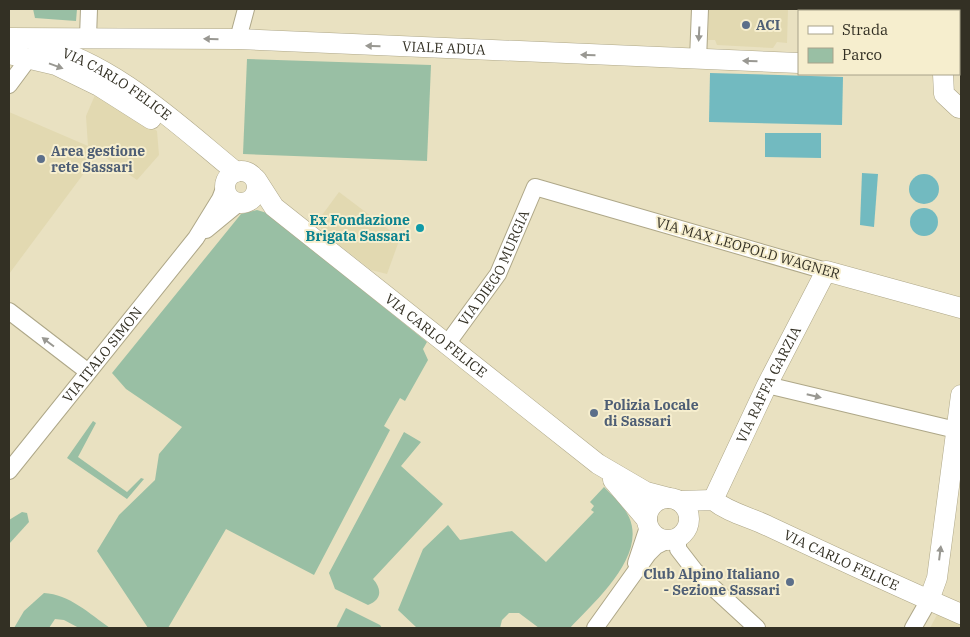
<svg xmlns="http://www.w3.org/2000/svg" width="970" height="637" viewBox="0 0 970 637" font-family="'IBM Plex Serif',serif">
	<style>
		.built { fill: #e2d9b1 }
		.green { fill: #99bfa4 }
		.water { fill: #72bac0 }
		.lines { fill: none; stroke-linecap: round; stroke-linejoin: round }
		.minor-casing { stroke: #aea788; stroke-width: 18 }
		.major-casing { stroke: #aea788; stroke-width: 21 }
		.minor { stroke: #fff; stroke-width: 16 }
		.major { stroke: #fff; stroke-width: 20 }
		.oneway { fill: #999892 }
		.service-dot { fill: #5c6f8a; stroke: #f6eece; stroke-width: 2 }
		.culture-dot { fill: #0f9aa8; stroke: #f6eece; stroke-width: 2 }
		.labels { text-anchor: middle; stroke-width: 4; stroke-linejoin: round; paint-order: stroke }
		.service-label { font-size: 14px; font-weight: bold; fill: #4e5e75; stroke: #f6eece; text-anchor: start }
		.street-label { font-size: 14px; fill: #333024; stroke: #f6eece }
		.culture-label { font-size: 14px; font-weight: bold; fill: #0d838f; stroke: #f6eece; text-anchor: end }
	</style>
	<rect width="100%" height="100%" fill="#e9e1c1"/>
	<g class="built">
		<path d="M709,9H788L787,43L777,42L773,48L717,45L715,40H708Z"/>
		<path d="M95,95L116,104L157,131L159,155L137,180L99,153L9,274V112L88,146L86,116Z"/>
		<path d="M339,192L400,238L387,274L371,270L325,234L317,222Z"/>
		<path d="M939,611L961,620V628H930Z"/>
	</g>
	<g class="green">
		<path d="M33,9H77L76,21L35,18Z"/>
		<path d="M247,59L431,65L427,161L243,154Z"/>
		<path d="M257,210L267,213L427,342L423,349L428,360L405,401L400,398L384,426L390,430L314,575L226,529L168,628H148L97,551L119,515L155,480L159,454L182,427L126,389L112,373L241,214Z"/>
		<path d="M93,421L96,423L78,457L127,492L141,478L144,479L127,499L67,458Z"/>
		<path d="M404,432L421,442L401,466L443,504L373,579C382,589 382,600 368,605L335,589L329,573Z"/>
		<path d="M604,487C613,496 624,506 629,517C647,557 594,602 570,628H539L519,613H509L502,620L500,628H417L398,610L423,549L448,525L460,540L512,531L546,562L594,512L591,510L594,506L590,502Z"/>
		<path d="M22,512L27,513L29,522L9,544V520Z"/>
		<path d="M44,593C69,594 90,614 110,628H79L64,620L55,619L49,628H14L24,611Z"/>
		<path d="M346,608L380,625L382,628H336Z"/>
	</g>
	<g class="water">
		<path d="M710,73L843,77L842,125L709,122Z"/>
		<path d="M765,133H821V158L765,157Z"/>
		<path d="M862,173L878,174L874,227L860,225Z"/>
		<circle cx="924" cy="189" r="15"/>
		<circle cx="924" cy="222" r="14"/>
	</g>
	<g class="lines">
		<defs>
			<g id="minor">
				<path d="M88,37L89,9"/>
				<path d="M238,39L246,9"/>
				<path d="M698,60L700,9"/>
				<path d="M9,85L29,58"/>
				<path d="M206,230L240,202"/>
				<path d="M9,311L87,371"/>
				<path id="s1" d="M447,344L498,274L535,187L826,271"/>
				<path d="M767,385L956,430"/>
				<path id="s2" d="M9,471L196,238L220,199L225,186"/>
				<path d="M678,537V549L695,571L757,628"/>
				<path d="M636,563L648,527"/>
				<path d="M595,628L648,554L656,546L668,540"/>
				<path d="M913,628L929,600"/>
			</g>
			<g id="major">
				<path d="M949,11L950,9"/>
				<path id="s3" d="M9,38L238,39L799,63"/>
				<path id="s4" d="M37,44C114,63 176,123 236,172"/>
				<path d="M9,54L56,65L99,86L151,119"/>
				<path d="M943,74L944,94L959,108"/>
				<circle cx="241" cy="187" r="16"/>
				<path id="s5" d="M256,179L274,207L598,464L646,492L669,498"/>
				<path d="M613,480L647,520"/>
				<circle cx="668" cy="519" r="21"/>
				<path id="s6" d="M713,500L767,385L826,271L961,308"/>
				<path id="s7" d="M679,501L713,500C729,513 750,517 768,526C832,556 896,586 961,614"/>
				<path d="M929,600L937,578L961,395"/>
			</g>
		</defs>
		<use href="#minor" class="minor-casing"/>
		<use href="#major" class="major-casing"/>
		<use href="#minor" class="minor"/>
		<use href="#major" class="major"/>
	</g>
	<defs><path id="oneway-solid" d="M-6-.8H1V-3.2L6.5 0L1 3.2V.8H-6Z" transform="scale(1.25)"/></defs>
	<g class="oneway">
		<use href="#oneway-solid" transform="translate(699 34) rotate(93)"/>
		<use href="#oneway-solid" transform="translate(211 39) rotate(-179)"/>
		<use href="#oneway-solid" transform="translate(373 46) rotate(-178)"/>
		<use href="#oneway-solid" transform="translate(588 55) rotate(-178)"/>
		<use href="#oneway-solid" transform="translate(750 61) rotate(-178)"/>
		<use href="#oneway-solid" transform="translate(56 66) rotate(20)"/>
		<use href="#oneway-solid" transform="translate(48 342) rotate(-143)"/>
		<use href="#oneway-solid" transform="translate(814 396) rotate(13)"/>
		<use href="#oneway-solid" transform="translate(940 553) rotate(-83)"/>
	</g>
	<g class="service-dot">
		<circle cx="746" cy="25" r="5"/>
		<circle cx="41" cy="159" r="5"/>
		<circle cx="594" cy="413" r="5"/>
		<circle cx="790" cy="582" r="5"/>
	</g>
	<circle class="culture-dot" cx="420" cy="228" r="5"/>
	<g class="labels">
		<g class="service-label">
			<text x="756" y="30">ACI</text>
			<text x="51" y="156">Area gestione<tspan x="51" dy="16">rete Sassari</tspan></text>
			<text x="604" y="410">Polizia Locale<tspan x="604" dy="16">di Sassari</tspan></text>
			<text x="780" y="579" text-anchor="end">Club Alpino Italiano<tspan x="780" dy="16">- Sezione Sassari</tspan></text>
		</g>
		<g class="street-label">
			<text dy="5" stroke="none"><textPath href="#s3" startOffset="435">VIALE ADUA</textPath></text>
			<text dy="5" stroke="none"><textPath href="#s4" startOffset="90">VIA CARLO FELICE</textPath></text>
			<text transform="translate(748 248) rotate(16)" y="5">VIA MAX LEOPOLD WAGNER</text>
			<text dy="5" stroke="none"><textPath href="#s1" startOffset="90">VIA DIEGO MURGIA</textPath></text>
			<text dy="5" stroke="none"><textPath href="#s5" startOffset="240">VIA CARLO FELICE</textPath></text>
			<text dy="5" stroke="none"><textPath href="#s2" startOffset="149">VIA ITALO SIMON</textPath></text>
			<text dy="5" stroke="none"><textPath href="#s6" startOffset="128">VIA RAFFA GARZIA</textPath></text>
			<text dy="5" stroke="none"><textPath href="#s7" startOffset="176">VIA CARLO FELICE</textPath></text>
		</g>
		<g class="culture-label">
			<text x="410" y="225">Ex Fondazione<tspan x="410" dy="16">Brigata Sassari</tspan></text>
		</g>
	</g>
	<rect width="970" height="637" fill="none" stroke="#333024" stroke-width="20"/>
	<rect x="798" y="10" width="162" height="65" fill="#f6eece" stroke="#a8a28a"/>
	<rect x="808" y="26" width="25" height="8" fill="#ffffff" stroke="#a8a28a"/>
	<text x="842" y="35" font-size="15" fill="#333024">Strada</text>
	<rect x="808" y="48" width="25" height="15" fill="#99bfa4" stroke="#a8a28a"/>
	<text x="842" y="60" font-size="15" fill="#333024">Parco</text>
</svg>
